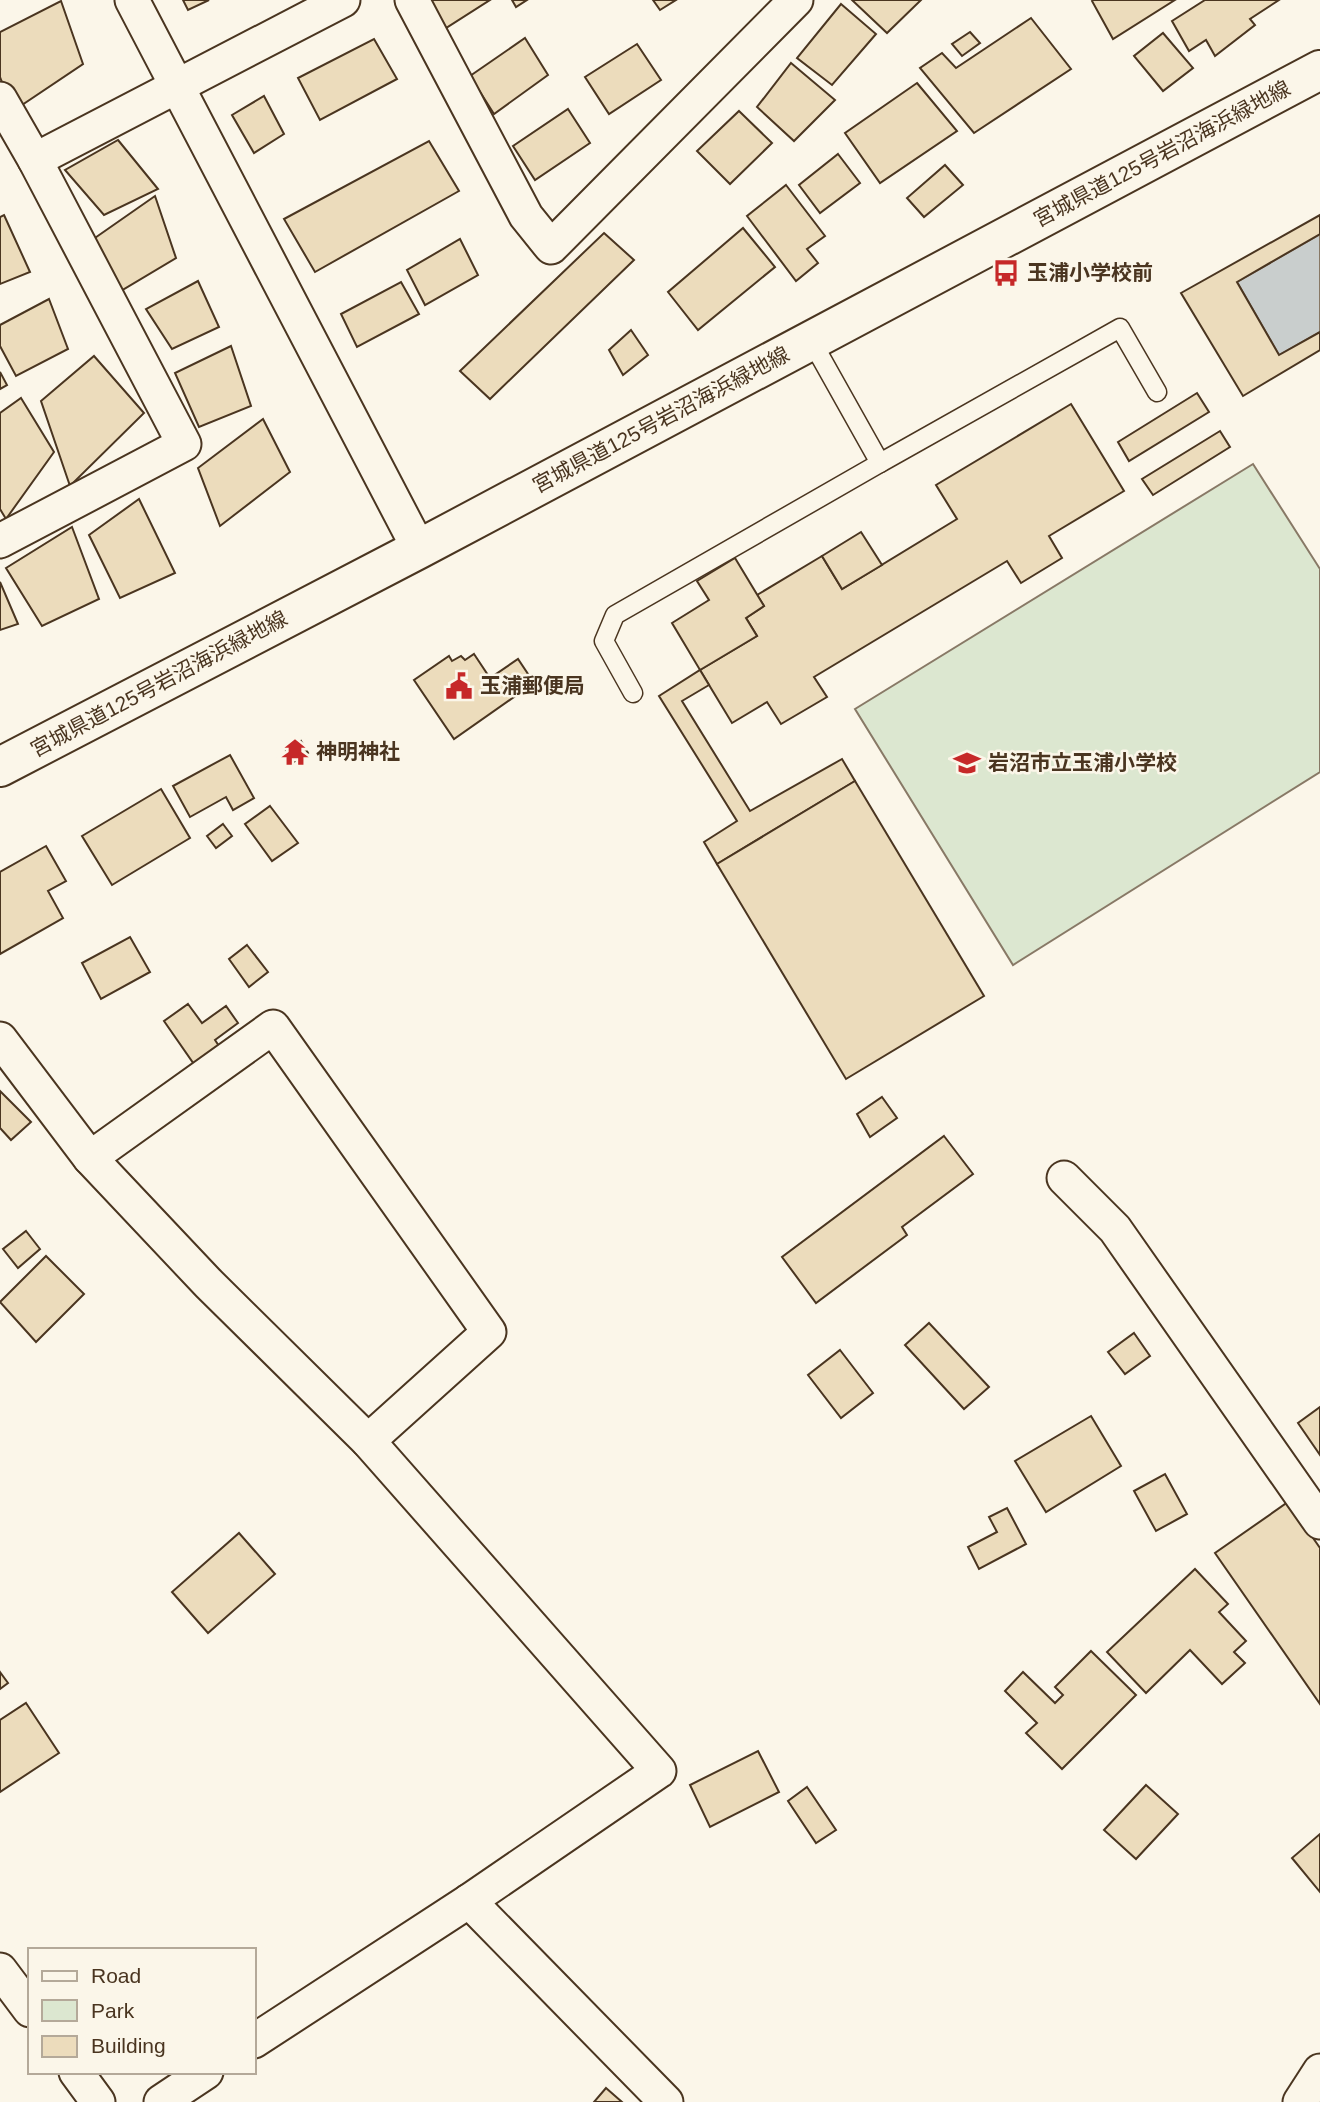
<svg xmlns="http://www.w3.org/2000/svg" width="1320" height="2102" viewBox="0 0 1320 2102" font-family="Helvetica,'Noto Sans JP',sans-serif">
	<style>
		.green { fill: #dce7d0; stroke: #887966; stroke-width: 2 }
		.water { fill: #c9cecd; stroke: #887966; stroke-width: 2 }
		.building { fill: #ecdcbc; stroke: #4a3520; stroke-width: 2 }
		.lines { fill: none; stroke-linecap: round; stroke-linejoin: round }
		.service-casing { stroke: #4a3520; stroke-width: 21 }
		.minor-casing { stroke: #4a3520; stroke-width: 37 }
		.secondary-casing { stroke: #4a3520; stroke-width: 42 }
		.service { stroke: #fbf6e9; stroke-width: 18 }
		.minor { stroke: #fbf6e9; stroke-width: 33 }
		.secondary { stroke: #fbf6e9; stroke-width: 38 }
		.labels { text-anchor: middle; stroke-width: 5; stroke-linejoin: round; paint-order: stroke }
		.street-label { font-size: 21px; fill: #4a3520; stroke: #fbf6e9 }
		.poi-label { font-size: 21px; font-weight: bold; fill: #4a3520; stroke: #fbf6e9; text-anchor: start }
	</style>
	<rect width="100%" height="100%" fill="#fbf6e9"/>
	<path class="green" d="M1253,464L1320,569V772L1013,965L855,709Z"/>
	<path class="water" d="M1320,234V332L1279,355L1237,282Z"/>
	<g class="building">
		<path d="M183,0H209L188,10Z"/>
		<path d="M429,0H490L446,28Z"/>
		<path d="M512,0H527L516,7Z"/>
		<path d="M653,0H676L660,10Z"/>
		<path d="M852,0H921L887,33Z"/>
		<path d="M1175,0L1113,39L1092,1L1093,0Z"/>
		<path d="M1205,0H1279L1250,19L1255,25L1215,56L1206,40L1189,51L1172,21Z"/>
		<path d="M61,1L83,64L13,111L0,77V32Z"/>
		<path d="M841,4L876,34L832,85L797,58Z"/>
		<path d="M1031,18L1071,69L974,133L920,68L942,53L956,68Z"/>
		<path d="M970,32L980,43L962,56L952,44Z"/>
		<path d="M1163,33L1193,68L1163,91L1134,56Z"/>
		<path d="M525,38L548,75L494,114L470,76Z"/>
		<path d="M374,39L397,79L320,120L298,78Z"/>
		<path d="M637,44L661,80L609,114L585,77Z"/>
		<path d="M791,63L835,100L794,141L757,107Z"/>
		<path d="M917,83L957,131L880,183L845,133Z"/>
		<path d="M264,96L284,134L254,153L232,115Z"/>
		<path d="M568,109L590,143L535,180L513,146Z"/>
		<path d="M739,111L772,143L730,184L697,151Z"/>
		<path d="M118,140L158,189L104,215L65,170Z"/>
		<path d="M429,141L459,191L315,272L284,219Z"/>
		<path d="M838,154L860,183L820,213L799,185Z"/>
		<path d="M945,165L963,185L924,217L907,198Z"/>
		<path d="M786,185L825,236L807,249L818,263L796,281L747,216Z"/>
		<path d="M155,196L176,258L119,292L92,240Z"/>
		<path d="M4,215L30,272L0,284V217Z"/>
		<path d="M1320,215V234L1237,282L1279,355L1320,332V350L1243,396L1181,293Z"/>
		<path d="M743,228L775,267L698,330L668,292Z"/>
		<path d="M604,233L634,260L490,399L460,371Z"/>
		<path d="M460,239L478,275L425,305L407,270Z"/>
		<path d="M198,281L219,327L172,349L146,309Z"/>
		<path d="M401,282L419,314L357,347L341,314Z"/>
		<path d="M49,299L68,349L16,376L0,346V325Z"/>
		<path d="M631,330L648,355L623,375L609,350Z"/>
		<path d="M231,346L251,406L199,427L175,373Z"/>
		<path d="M94,356L144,413L70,486L41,401Z"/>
		<path d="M0,372L7,385L0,389Z"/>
		<path d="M1197,393L1209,412L1129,461L1118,442Z"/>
		<path d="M21,398L54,452L6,519L0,509V413Z"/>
		<path d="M1071,404L1124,491L1049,536L1062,558L1021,583L1007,561L814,677L827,697L781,724L767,702L732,723L700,670L757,636L746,618L764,606L757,595L822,556L842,589L957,519L936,485Z"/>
		<path d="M263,419L290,472L220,526L198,468Z"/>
		<path d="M1220,431L1230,447L1153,495L1142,479Z"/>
		<path d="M139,499L175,573L120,598L89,535Z"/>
		<path d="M72,527L99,599L42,626L6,568Z"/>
		<path d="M861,532L882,565L842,589L822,556Z"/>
		<path d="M735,558L764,606L746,618L757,636L700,670L672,623L709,600L697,581Z"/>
		<path d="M0,582L18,624L0,630Z"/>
		<path d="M474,654L490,678L518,659L534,683L454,739L414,680L449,656L452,661L461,656L465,660Z"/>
		<path d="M700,670L709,685L682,701L750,811L842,759L855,781L717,864L704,842L737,821L659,696Z"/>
		<path d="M301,741L308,753L294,762L286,751Z"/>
		<path d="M230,755L254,798L233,810L226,797L190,817L173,786Z"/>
		<path d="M855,781L984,996L846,1079L717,864Z"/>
		<path d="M161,789L190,838L112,885L82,836Z"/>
		<path d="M270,806L298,843L272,861L245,824Z"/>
		<path d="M223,824L232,836L216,848L207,836Z"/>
		<path d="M46,846L66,881L48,891L63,918L0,954V872Z"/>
		<path d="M130,937L150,972L101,999L82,963Z"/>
		<path d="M247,945L268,972L249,987L229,959Z"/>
		<path d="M188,1004L202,1023L226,1006L238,1023L215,1040L221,1049L196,1067L164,1021Z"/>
		<path d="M0,1091L31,1122L11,1140L0,1128Z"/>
		<path d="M882,1097L897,1118L870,1137L857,1114Z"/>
		<path d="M944,1136L973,1174L902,1227L907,1235L816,1303L782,1257Z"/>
		<path d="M26,1231L40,1249L18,1268L3,1249Z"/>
		<path d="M46,1256L84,1294L36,1342L0,1302Z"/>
		<path d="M929,1323L989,1387L964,1409L905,1345Z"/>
		<path d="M1134,1333L1150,1356L1125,1374L1108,1352Z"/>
		<path d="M840,1350L873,1393L841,1418L808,1375Z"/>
		<path d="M1320,1407V1455L1298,1423Z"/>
		<path d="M1091,1416L1121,1466L1046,1512L1015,1461Z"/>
		<path d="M1165,1474L1187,1514L1156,1531L1134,1491Z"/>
		<path d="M1288,1502L1320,1548V1704L1215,1553Z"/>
		<path d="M1007,1508L1026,1544L979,1569L968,1547L997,1532L989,1517Z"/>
		<path d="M239,1533L275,1574L208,1633L172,1592Z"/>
		<path d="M1195,1569L1228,1604L1219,1612L1246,1641L1234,1652L1245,1663L1222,1684L1190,1650L1146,1693L1107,1652Z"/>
		<path d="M1091,1651L1136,1695L1062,1769L1026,1733L1037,1723L1005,1691L1023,1672L1055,1703L1063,1695L1055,1687Z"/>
		<path d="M0,1672L8,1683L0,1689Z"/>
		<path d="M26,1703L59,1753L0,1792V1720Z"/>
		<path d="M758,1751L779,1792L710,1827L690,1785Z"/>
		<path d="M1146,1785L1178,1814L1136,1859L1104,1830Z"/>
		<path d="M807,1787L836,1830L816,1843L788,1801Z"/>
		<path d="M1320,1834V1892L1292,1858Z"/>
		<path d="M606,2088L622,2102H594Z"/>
	</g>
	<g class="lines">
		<defs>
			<g id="service">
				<path d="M880,463L1120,328L1157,392"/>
				<path d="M633,693L604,641L615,615L880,463L811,340"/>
			</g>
			<g id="minor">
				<path d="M132,0L419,549"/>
				<path d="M412,0L526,216L551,247L796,0"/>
				<path d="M0,99L35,160L184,444L0,541"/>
				<path d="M35,160L343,0"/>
				<path d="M0,1039L90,1158L208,1283L368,1441L659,1771L469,1901L254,2041"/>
				<path d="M90,1158L273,1027L489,1332L368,1441"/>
				<path d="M1064,1178L1115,1229L1320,1522"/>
				<path d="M469,1901L666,2102"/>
				<path d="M0,1970L30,2010"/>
				<path d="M76,2072L98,2102"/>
				<path d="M161,2102L206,2072"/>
				<path d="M1300,2102L1320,2071"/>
			</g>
			<path id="secondary" d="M0,767L419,549L1320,70"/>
		</defs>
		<use href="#service" class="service-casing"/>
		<use href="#minor" class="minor-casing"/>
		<use href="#secondary" class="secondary-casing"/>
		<use href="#service" class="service"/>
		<use href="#minor" class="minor"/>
		<use href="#secondary" class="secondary"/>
	</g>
	<defs>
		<symbol id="bus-bare" viewBox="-9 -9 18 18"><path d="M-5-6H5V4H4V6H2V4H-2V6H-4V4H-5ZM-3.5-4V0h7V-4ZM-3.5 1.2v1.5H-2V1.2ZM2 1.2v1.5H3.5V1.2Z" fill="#c62828" stroke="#fbf6e9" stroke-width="2.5" paint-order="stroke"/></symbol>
		<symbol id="civic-bare" viewBox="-9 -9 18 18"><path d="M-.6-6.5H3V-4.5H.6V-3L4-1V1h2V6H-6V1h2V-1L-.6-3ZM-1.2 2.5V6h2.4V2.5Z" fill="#c62828" stroke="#fbf6e9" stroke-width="2.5" paint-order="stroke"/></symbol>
		<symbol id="temple-bare" viewBox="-9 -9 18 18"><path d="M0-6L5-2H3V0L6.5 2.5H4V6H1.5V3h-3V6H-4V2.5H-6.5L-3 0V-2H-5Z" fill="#c62828" stroke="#fbf6e9" stroke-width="2.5" paint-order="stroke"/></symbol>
		<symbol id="school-bare" viewBox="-9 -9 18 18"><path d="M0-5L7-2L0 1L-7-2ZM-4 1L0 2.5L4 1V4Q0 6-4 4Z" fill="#c62828" stroke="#fbf6e9" stroke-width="2.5" paint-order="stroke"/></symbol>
	</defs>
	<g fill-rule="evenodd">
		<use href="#bus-bare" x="987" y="254" width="38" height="38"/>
		<use href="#civic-bare" x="440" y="667" width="38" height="38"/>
		<use href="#temple-bare" x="276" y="733" width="38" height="38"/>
		<use href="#school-bare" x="948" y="744" width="38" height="38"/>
	</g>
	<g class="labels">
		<g class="street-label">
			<text transform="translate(1162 154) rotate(-28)" y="7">宮城県道125号岩沼海浜緑地線</text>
			<text transform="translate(661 420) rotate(-28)" y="7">宮城県道125号岩沼海浜緑地線</text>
			<text transform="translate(159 684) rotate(-28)" y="7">宮城県道125号岩沼海浜緑地線</text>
		</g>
		<g class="poi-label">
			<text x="1027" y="280">玉浦小学校前</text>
			<text x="480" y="693">玉浦郵便局</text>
			<text x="316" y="759">神明神社</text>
			<text x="988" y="770">岩沼市立玉浦小学校</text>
		</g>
	</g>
	<rect x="28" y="1948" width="228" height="126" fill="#fbf6e9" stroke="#b4a999" stroke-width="2"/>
	<rect x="42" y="1971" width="35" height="10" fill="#fbf6e9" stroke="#b4a999" stroke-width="2"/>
	<text x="91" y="1983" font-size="21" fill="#4a3520">Road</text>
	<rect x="42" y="2000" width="35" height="21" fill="#dce7d0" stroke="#b4a999" stroke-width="2"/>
	<text x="91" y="2018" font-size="21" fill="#4a3520">Park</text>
	<rect x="42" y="2036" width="35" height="21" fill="#ecdcbc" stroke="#b4a999" stroke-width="2"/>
	<text x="91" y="2053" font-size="21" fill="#4a3520">Building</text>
</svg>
